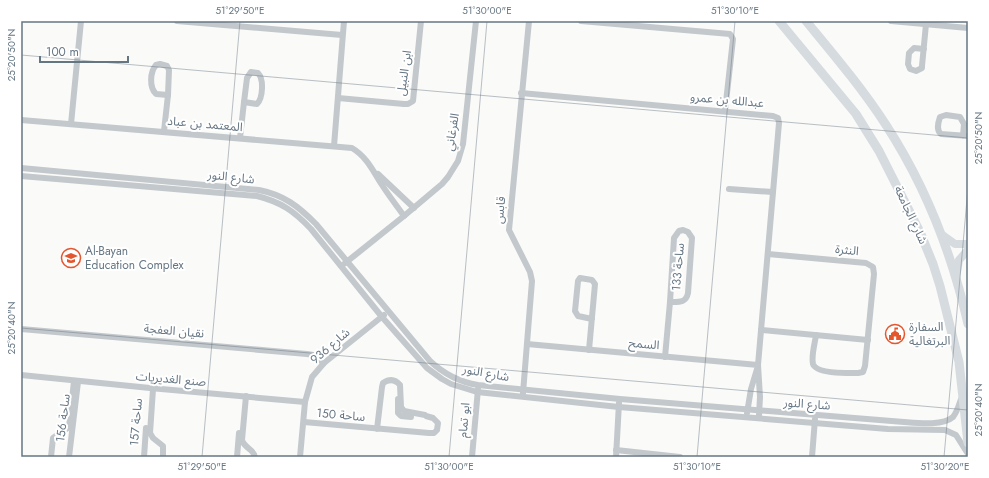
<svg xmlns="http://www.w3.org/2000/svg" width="989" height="478" viewBox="0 0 989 478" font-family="Jost,'Noto Sans Arabic',sans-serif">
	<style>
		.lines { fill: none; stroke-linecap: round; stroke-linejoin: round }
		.street { stroke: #c3c8cc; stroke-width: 6 }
		.secondary { stroke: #d6dbdf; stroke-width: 8 }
		.primary { stroke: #d6dbdf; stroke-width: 9 }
		.ticks { fill: none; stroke: #657683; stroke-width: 1; stroke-opacity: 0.45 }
		.labels { text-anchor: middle; stroke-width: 4; stroke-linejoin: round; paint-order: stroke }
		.street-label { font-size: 12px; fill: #657683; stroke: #fff }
		.poi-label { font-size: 12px; fill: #657683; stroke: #fff; text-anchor: start }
		.neatline { fill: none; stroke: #657683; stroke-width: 1.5 }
		.ticks-label { font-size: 10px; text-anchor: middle; fill: #657683 }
	</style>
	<rect width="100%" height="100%" fill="#fafaf8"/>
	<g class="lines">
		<g class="street">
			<path d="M177,21L342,35"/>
			<path d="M581,21L730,34L733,39L725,111"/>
			<path d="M891,21L968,28"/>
			<path d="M924,49L914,48L909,53L908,64L910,69L916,71L922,68V66L926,24"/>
			<path d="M160,64L167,66L169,70L168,95L156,94C149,87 150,72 156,65Z"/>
			<path d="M251,72L258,73C264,79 263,98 257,104L244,102L247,78Z"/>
			<path d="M521,93L773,116L778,118L779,123L758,365L760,397L759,415"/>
			<path d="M338,98L404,104H408L413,101L421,21"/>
			<path d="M21,120L352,148C367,157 373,171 382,185C389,196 397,206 404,216"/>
			<path d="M71,124L81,21"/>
			<path d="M164,131L168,95"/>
			<path d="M963,136L964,124L960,117L946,115L940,117C938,123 936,130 941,134L968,136"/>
			<path d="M240,138L244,102"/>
			<path d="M334,146L344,21"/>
			<path d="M21,168L259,190C284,195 298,206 316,224L430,361C444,374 459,382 478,385L620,399L904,422C917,423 943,426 953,417C958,411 959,403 962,397"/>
			<path d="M378,174L414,208"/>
			<path d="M21,176L257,196C281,202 294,211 311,229L382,317L427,368L442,379L451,384L477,392L619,407L888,429L945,430L956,435L968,454"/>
			<path d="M729,189L773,192"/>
			<path d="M683,230L688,232L692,238L688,293C686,303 679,302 670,302L674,238L679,231Z"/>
			<path d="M768,254L866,263L873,267L874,274L865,366L863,372L858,373C849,373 816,374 813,364C811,356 815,343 816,335"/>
			<path d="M344,264L404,216L442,184L448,177L458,161L463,144L476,21"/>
			<path d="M21,329L307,354L313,355L324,363"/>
			<path d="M761,330L868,340"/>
			<path d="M527,344L758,365"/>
			<path d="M589,350L595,284L592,280L580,278L578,281L575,311L578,316L592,319"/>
			<path d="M665,357L670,302"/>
			<path d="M21,375L150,388L305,402"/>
			<path d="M153,389L150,433L153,438L163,446V457"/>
			<path d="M523,393L532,281L530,272L509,230L529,21"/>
			<path d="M246,396L242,440C244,448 254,449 255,457"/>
			<path d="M398,399V413L401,416L411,417"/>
			<path d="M747,413L751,389L757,369"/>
			<path d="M304,422L429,433H434L437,430L438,423L433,418L426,416L425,415L404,411L401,407L400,385C395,379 389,379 383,383L382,387L377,429"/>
			<path d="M616,450L680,457"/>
			<path d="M51,457L53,438L69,427L74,381"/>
			<path d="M69,457L78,382"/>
			<path d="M144,457L146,428"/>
			<path d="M237,457L239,433"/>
			<path d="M300,457L305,402L312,377L324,363L384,315"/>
			<path d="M472,457L478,389"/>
			<path d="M616,457L619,403"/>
			<path d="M812,457L815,419"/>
		</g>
		<g class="secondary">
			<path d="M941,234L955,244H968"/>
			<path d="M956,277L959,260L968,250"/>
		</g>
		<g class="primary">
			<path d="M779,21L856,114L879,151L920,232L933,264L940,286L959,362L968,443"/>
			<path d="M806,21C834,55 862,88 886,125C925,185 952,254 968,324"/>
		</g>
	</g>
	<path class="ticks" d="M21,55L968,138M21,328L968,410M202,457L240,21M449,457L487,21M697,457L735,21M944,457L968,188"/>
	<defs>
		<symbol id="school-ring" viewBox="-11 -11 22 22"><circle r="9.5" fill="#fff" stroke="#e4572e" stroke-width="1.5"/><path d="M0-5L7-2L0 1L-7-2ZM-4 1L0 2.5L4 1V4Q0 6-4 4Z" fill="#e4572e"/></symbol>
		<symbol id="civic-ring" viewBox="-11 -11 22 22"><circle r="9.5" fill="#fff" stroke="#e4572e" stroke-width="1.5"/><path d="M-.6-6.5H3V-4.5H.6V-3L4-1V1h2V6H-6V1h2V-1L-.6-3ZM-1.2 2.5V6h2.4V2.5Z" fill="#e4572e"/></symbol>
	</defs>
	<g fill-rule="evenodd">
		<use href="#school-ring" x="60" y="247" width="22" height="22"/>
		<use href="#civic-ring" x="884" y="323" width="22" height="22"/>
	</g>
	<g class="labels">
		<g class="street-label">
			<text transform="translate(404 73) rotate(-82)" y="4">ابن النبيل</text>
			<text transform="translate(727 100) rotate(5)" y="4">عبدالله بن عمرو</text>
			<text transform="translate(205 124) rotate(5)" y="4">المعتمد بن عباد</text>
			<text transform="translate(452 132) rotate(-81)" y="4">الفرغاني</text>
			<text transform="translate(231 177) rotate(6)" y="4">شارع النور</text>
			<text transform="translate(500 210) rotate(-85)" y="4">قابس</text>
			<text transform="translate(911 215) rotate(65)" y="4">شارع الجامعة</text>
			<text transform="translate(847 250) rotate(6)" y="4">النثرة</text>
			<text transform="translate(678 267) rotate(-85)" y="4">ساحة 133</text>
			<text transform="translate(174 331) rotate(5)" y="4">نقيان العفجة</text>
			<text transform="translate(644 344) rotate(5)" y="4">السمح</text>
			<text transform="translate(330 346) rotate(-41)" y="4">شارع 936</text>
			<text transform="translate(486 373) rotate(10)" y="4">شارع النور</text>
			<text transform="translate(171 379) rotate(5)" y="4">صنع الغديريات</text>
			<text transform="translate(807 404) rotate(4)" y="4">شارع النور</text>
			<text transform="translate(341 415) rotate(5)" y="4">ساحة 150</text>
			<text transform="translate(63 418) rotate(-83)" y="4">ساحة 156</text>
			<text transform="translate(464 420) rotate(-85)" y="4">ابو تمام</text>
			<text transform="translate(136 422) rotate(-85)" y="4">ساحة 157</text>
		</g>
		<g class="poi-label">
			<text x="85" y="255">Al-Bayan<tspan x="85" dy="14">Education Complex</tspan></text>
			<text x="909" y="331">السفارة<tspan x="909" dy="14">البرتغالية</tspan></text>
		</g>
	</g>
	<rect width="989" height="478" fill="none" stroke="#ffffff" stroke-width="44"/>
	<path d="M40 56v6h88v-6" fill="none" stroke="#657683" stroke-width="2"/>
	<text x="46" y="56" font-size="12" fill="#657683" stroke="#ffffff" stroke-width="3" paint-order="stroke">100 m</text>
	<rect x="22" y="22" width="945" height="434" class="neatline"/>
	<g class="ticks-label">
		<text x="240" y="14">51°29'50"E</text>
		<text x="487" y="14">51°30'00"E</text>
		<text x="735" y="14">51°30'10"E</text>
		<text transform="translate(11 55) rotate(-90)" y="4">25°20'50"N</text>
		<text transform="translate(978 138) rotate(-90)" y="4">25°20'50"N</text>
		<text transform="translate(11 328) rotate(-90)" y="4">25°20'40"N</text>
		<text transform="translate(978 410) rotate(-90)" y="4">25°20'40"N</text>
		<text x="202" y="470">51°29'50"E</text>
		<text x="449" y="470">51°30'00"E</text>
		<text x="697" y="470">51°30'10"E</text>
		<text x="945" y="470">51°30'20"E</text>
	</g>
</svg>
